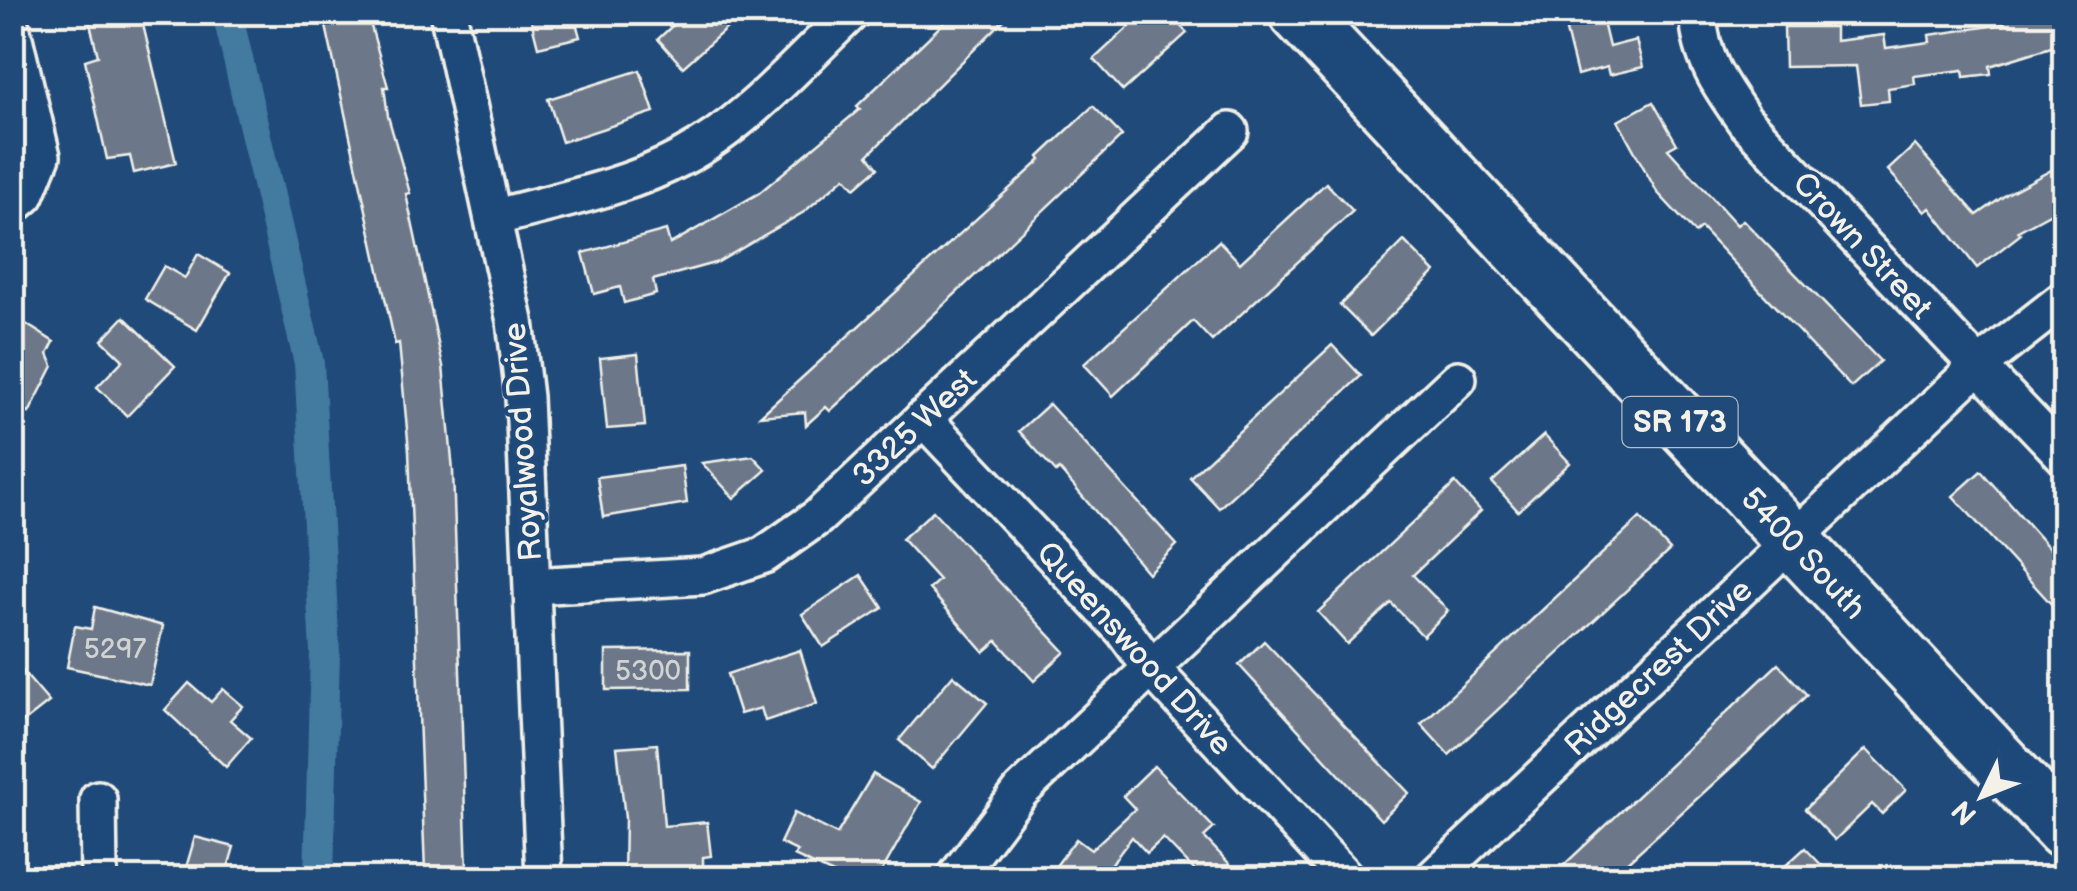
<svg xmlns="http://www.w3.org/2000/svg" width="2077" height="891" viewBox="0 0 2077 891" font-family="'Balsamiq Sans',sans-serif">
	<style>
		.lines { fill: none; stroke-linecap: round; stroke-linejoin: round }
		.canal { stroke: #437aa0; stroke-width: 30 }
		.building { fill: #6c788a; stroke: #f4f1e8; stroke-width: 2.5 }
		.street-casing { stroke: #f4f1e8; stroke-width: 42 }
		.primary-casing { stroke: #f4f1e8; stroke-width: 62 }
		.street { stroke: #1f4a7a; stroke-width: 35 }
		.primary { stroke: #1f4a7a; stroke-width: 55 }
		.labels { text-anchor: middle; stroke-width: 8; stroke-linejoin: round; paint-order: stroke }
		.number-label { font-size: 28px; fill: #d2d3d0 }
		.shield { fill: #1f4a7a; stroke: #b4bfc7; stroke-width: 2.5 }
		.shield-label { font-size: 30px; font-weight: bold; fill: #f4f1e8 }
		.street-label { font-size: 32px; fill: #f4f1e8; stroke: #1f4a7a }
	</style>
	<rect width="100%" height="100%" fill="#1f4a7a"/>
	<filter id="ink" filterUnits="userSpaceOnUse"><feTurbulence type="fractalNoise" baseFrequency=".01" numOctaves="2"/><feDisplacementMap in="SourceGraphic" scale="20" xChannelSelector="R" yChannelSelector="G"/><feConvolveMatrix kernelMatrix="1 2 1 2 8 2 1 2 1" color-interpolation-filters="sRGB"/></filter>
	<g filter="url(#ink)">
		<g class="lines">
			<path class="canal" d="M227,12L309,363L325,652L319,878"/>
		</g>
		<g class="building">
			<path d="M87,12H140L176,163L134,173L130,156L107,159L85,60L98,56Z"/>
			<path d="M323,12H367L388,87H384L388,116L410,193L406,194L443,366L453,471L467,872H425L409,451L399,343L395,344Z"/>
			<path d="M529,12H573L580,37L538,47Z"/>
			<path d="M687,12H745L683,67L658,39Z"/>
			<path d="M955,12H1012L868,155L878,168L855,188L845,177L804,212L718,262L653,280L656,294L624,303L620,287L594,294L583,253L666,230L670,244L759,193L860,109L857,106Z"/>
			<path d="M1145,12H1168L1187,33L1123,91L1094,59Z"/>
			<path d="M2023,12H2060L2064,43L1990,66L1991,74L1964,77L1963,70L1914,76L1915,84L1888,88L1889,101L1861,104L1856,66L1785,67L1784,27H1835V41L1884,35L1886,48L1930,42L1929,35L2005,24L2003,19Z"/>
			<path d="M1602,18L1609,47L1636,40L1643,67L1609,75L1607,67L1577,75L1565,27Z"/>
			<path d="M640,70L654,112L562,142L548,99Z"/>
			<path d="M1653,102L1677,144L1668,149L1737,225L1743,220L1880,361L1851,387L1701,228L1695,233L1657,192L1618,121Z"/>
			<path d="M1093,106L1122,136L893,353L830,411L826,407L806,425L805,412L760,416L1041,160L1039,157Z"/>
			<path d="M1915,145L1977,215L2007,194L2064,163V206L2018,231L2021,234L1977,268L1930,208L1925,212L1888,170Z"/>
			<path d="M1326,183L1353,211L1212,341L1193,321L1113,396L1084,364L1219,241L1240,263Z"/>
			<path d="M1404,241L1435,272L1371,336L1340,305Z"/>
			<path d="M198,254L230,273L197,330L145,299L164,266L185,278Z"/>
			<path d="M12,315L54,342L48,354L53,366L29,413L12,405Z"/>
			<path d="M124,317L175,366L127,416L97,387L123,360L102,340Z"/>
			<path d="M1332,345L1361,376L1219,508L1190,477Z"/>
			<path d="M638,354L645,426L607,429L600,358Z"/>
			<path d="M1049,404L1177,545L1148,573L1059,469L1056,472L1019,431Z"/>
			<path d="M1544,435L1570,463L1518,511L1492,482Z"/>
			<path d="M753,456L766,470L734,498L702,463Z"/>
			<path d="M682,466L687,503L603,517L597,477Z"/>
			<path d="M1981,471L2064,565V618L1953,496Z"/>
			<path d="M1455,483L1481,511L1413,575L1448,611L1423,636L1391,603L1347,644L1318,612Z"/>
			<path d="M933,511L1065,652L1034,681L997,641L984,652L929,589L939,580L902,539Z"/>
			<path d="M1640,518L1670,550L1449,755L1421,724Z"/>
			<path d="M861,575L883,608L823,647L802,614Z"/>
			<path d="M95,607L163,626L150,685L67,667L75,626L91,629Z"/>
			<path d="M1264,641L1409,793L1381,820L1239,665Z"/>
			<path d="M690,650V689L606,690V651Z"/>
			<path d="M800,650L817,704L765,721L761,708L740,714L727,674Z"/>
			<path d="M12,659L49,702L12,731Z"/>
			<path d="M1778,664L1807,695L1747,753L1610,878H1550Z"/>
			<path d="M953,675L987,703L932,769L899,740Z"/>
			<path d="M189,683L211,702L223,689L243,706L230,720L251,738L226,767L165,710Z"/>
			<path d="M657,744L664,826L707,822L711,856L703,857V878H624L625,818L617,747Z"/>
			<path d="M1866,749L1906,790L1882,814L1872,804L1835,840L1805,809Z"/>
			<path d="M1154,766L1214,828L1204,837L1243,878H1202L1163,838L1147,853L1132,837L1101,878H1047L1076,839L1091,850L1135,809L1123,796Z"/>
			<path d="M873,774L921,802L878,878H842L794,856L797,851L780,843L794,813L837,834Z"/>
			<path d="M195,837L234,847L225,878H183Z"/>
			<path d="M1805,848L1834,878H1772Z"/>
		</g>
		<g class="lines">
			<defs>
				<g id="street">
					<path d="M448,12L515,321L524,397L544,878"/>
					<path d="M1699,12C1697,54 1722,89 1745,121L2064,456"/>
					<path d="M12,30L42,156L26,195L12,207"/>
					<path d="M493,218C556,201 626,188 683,157C747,123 799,62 852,12"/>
					<path d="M923,418L1124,631L1151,668L1346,878"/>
					<path d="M533,586L703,576L764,555L818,517L1230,131"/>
					<path d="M98,799L99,878"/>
					<path d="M955,878L1021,791L1458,379"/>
					<path d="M1433,878L1977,367L2064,299"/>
				</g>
				<path id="primary" d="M1297,12L2064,830"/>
			</defs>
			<use href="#street" class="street-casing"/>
			<use href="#primary" class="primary-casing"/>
			<use href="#street" class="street"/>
			<use href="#primary" class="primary"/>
		</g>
	</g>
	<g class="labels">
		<g class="number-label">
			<text x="115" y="658">5297</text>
			<text x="648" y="680">5300</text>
		</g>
		<rect class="shield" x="1622.5" y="397" width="115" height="50" rx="8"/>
		<g class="shield-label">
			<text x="1680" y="432">SR 173</text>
		</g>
		<g class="street-label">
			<text transform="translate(1863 245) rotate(47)" y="11">Crown Street</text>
			<text transform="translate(914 427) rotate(-43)" y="11">3325 West</text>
			<text transform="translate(522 442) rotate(-94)" y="11">Royalwood Drive</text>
			<text transform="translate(1804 553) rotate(47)" y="11">5400 South</text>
			<text transform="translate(1135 648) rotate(48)" y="11">Queenswood Drive</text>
			<text transform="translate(1658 667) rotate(-43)" y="11">Ridgecrest Drive</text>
		</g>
	</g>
	<rect width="2077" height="891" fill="none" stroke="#1f4a7a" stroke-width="50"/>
	<rect x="25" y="25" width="2027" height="841" fill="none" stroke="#f4f1e8" stroke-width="4" filter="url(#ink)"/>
	<g transform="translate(1982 796) rotate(227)" stroke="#1f4a7a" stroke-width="8" paint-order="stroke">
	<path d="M0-8L18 38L0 25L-18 38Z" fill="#f4f1e8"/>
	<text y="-15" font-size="28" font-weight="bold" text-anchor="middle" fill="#f4f1e8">N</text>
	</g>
</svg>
